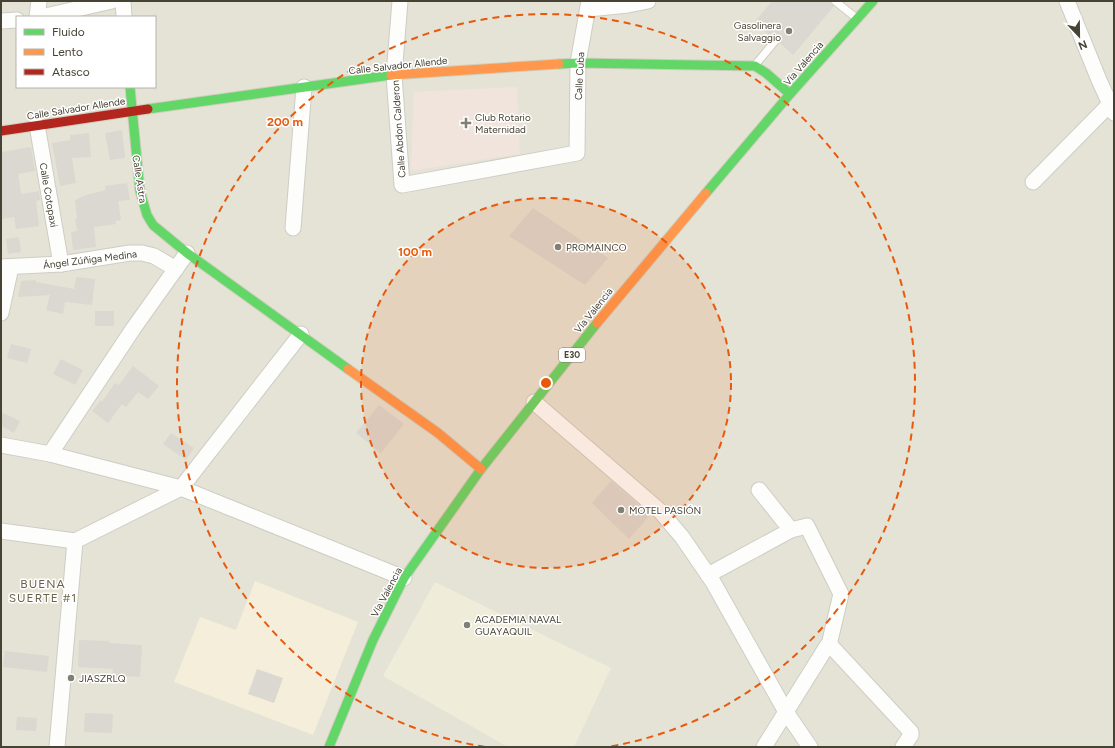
<svg xmlns="http://www.w3.org/2000/svg" width="1115" height="748" viewBox="0 0 1115 748" font-family="Figtree,sans-serif">
	<style>
		.residential { fill: #e5e3d5; fill-rule: evenodd }
		.commercial { fill: #f4eeda }
		.education { fill: #efecda }
		.medical { fill: #f0e4dc }
		.building { fill: #dad8d1 }
		.lines { fill: none; stroke-linecap: round; stroke-linejoin: round }
		.lane-casing { stroke: #cecdc6; stroke-width: 9 }
		.street-casing { stroke: #cecdc6; stroke-width: 17 }
		.fast-casing { stroke: #d0cebf; stroke-width: 11 }
		.slow-casing { stroke: #d0cebf; stroke-width: 11 }
		.jam-casing { stroke: #d0cebf; stroke-width: 11 }
		.lane { stroke: #fdfdfc; stroke-width: 7 }
		.street { stroke: #fdfdfc; stroke-width: 15 }
		.fast { stroke: #63d668; stroke-width: 9 }
		.slow { stroke: #ff974d; stroke-width: 9 }
		.jam { stroke: #b3261e; stroke-width: 9 }
		.ring { fill: none; stroke: #e8590c; stroke-width: 2; stroke-dasharray: 7 5 }
		.poi-dot { fill: #827f73; stroke: #fff; stroke-width: 1.5 }
		.labels { text-anchor: middle; stroke-width: 3; stroke-linejoin: round; paint-order: stroke }
		.shield { fill: #fff; stroke: #7e7b71; stroke-width: 1 }
		.shield-label { font-size: 9px; font-weight: bold; fill: #474334 }
		.poi-label { font-size: 10px; fill: #474334; stroke: #fff; text-anchor: start }
		.street-label { font-size: 10px; fill: #474334; stroke: #fff }
		.quarter-label { font-size: 12px; letter-spacing: 1px; fill: #6a634b; stroke: #fff }
		.centre { fill: #e8590c; stroke: #fff; stroke-width: 2 }
		.ring-label { font-size: 12px; text-anchor: middle; font-weight: bold; fill: #e8590c; stroke: #fff; stroke-width: 3; stroke-linejoin: round; paint-order: stroke }
	</style>
	<rect width="100%" height="100%" fill="#f0efe8"/>
	<path class="residential" d="M1,1H1114V747H1ZM17,17H155V87H17Z"/>
	<path class="commercial" d="M255,581L358,622L313,735L174,682L200,617L236,630Z"/>
	<path class="education" d="M435,582L611,668L574,747H508L383,676Z"/>
	<path class="medical" d="M517,87L520,154L411,171L414,92Z"/>
	<g class="building">
		<path d="M772,1H830L831,3L834,6L793,55L780,43L781,39L779,36L775,35L772,37L754,23Z"/>
		<path d="M122,130L125,158L110,160L105,133Z"/>
		<path d="M89,133L91,157L72,158L76,183L60,186L52,143L70,140V135Z"/>
		<path d="M31,147L35,171L18,174L21,194L39,191L40,200L36,201L39,226L16,229L14,217L1,219V152Z"/>
		<path d="M127,183L130,200L118,201L121,220L115,221L116,224L94,227L96,247L73,250L71,232L77,231L75,219H77L75,200L86,195L106,190L105,186Z"/>
		<path d="M533,208L608,258L585,285L509,236Z"/>
		<path d="M19,237L21,252L8,254L6,239Z"/>
		<path d="M76,277L95,279L92,305L65,302L63,314L46,310L50,295L18,297L21,281L36,280V282L74,289Z"/>
		<rect x="95" y="311" width="19" height="15"/>
		<path d="M11,344L31,349L27,363L7,358Z"/>
		<path d="M61,359L83,370L75,385L53,374Z"/>
		<path d="M133,366L159,386L148,399L138,392L126,407L122,404L108,423L92,411L101,400L102,402L115,383L119,385Z"/>
		<path d="M379,405L404,424L381,453L356,433Z"/>
		<path d="M1,412L20,421L14,433L1,426Z"/>
		<path d="M171,433L194,448L186,460L163,444Z"/>
		<path d="M611,481L632,499L649,516L629,539L592,503Z"/>
		<path d="M79,640L109,641V643L142,645L140,677L112,675L113,669L78,667Z"/>
		<path d="M5,651L49,656L47,672L3,667Z"/>
		<path d="M257,669L283,678L274,703L248,694Z"/>
		<path d="M85,713L113,714L112,733L84,732Z"/>
		<path d="M17,717L37,718L36,731L16,730Z"/>
	</g>
	<g class="lines">
		<defs>
			<g id="lane">
				<path d="M835,1L855,17"/>
				<path d="M756,64L776,40"/>
			</g>
			<g id="street">
				<path d="M123,1L124,17"/>
				<path d="M400,1L394,75L402,185L577,153L578,63L589,1"/>
				<path d="M1067,1L1099,80L1114,113"/>
				<path d="M588,9L628,5L648,1"/>
				<path d="M37,17L39,1"/>
				<path d="M41,17L112,1"/>
				<path d="M1,21L17,20"/>
				<path d="M37,125L61,264"/>
				<path d="M1033,182L1110,104L1114,102"/>
				<path d="M293,228L304,87"/>
				<path d="M1,267L61,264L130,253H142L154,256L176,269"/>
				<path d="M1,313L11,267"/>
				<path d="M301,334L181,488L404,578"/>
				<path d="M534,402L660,511L682,537L713,582L786,712L810,747"/>
				<path d="M1,445L50,454L181,488"/>
				<path d="M50,454L133,329L187,253"/>
				<path d="M759,490L791,530L807,526L841,594L829,645"/>
				<path d="M1,531L75,541L181,488"/>
				<path d="M708,575L791,530"/>
				<path d="M57,747L75,541"/>
				<path d="M764,747L827,646H831L911,732V735L903,747"/>
			</g>
			<g id="fast">
				<path d="M559,64L578,63L755,66L766,73L790,94"/>
				<path d="M130,87L140,191L147,215L153,225L187,253L348,369"/>
				<path d="M148,109L391,75"/>
				<path d="M706,193L790,94L873,1"/>
				<path d="M329,747L373,640L404,578L481,469L597,323"/>
			</g>
			<g id="slow">
				<path d="M391,75L559,64"/>
				<path d="M597,323L706,193"/>
				<path d="M348,369L438,433L481,469"/>
			</g>
			<path id="jam" d="M1,131L148,109"/>
		</defs>
		<use href="#lane" class="lane-casing"/>
		<use href="#street" class="street-casing"/>
		<use href="#fast" class="fast-casing"/>
		<use href="#slow" class="slow-casing"/>
		<use href="#jam" class="jam-casing"/>
		<use href="#lane" class="lane"/>
		<use href="#street" class="street"/>
		<use href="#fast" class="fast"/>
		<use href="#slow" class="slow"/>
		<use href="#jam" class="jam"/>
	</g>
	<circle cx="546" cy="383" r="185" fill="#e8590c" fill-opacity=".12"/>
	<g class="ring">
		<circle cx="546" cy="383" r="185"/>
		<path d="M485 747A369 369 0 1 1 607 747"/>
	</g>
	<g class="poi-dot">
		<circle cx="789" cy="31" r="4"/>
		<path d="M464 117h4v4h4v4h-4v4h-4v-4h-4v-4h4z"/>
		<circle cx="558" cy="247" r="4"/>
		<circle cx="621" cy="510" r="4"/>
		<circle cx="467" cy="625" r="4"/>
		<circle cx="71" cy="678" r="4"/>
	</g>
	<g class="labels">
		<rect class="shield" x="559" y="348" width="26" height="14" rx="3"/>
		<g class="shield-label">
			<text x="572" y="358">E30</text>
		</g>
		<g class="poi-label">
			<text x="781" y="29" text-anchor="end">Gasolinera<tspan x="781" dy="12">Salvaggio</tspan></text>
			<text x="475" y="121">Club Rotario<tspan x="475" dy="12">Maternidad</tspan></text>
			<text x="566" y="251">PROMAINCO</text>
			<text x="629" y="514">MOTEL PASIÓN</text>
			<text x="475" y="623">ACADEMIA NAVAL<tspan x="475" dy="12">GUAYAQUIL</tspan></text>
			<text x="79" y="682">JIASZRLQ</text>
		</g>
		<g class="street-label">
			<text transform="translate(803 63) rotate(-49)" y="4">Vía Valencia</text>
			<text transform="translate(398 65) rotate(-6)" y="4">Calle Salvador Allende</text>
			<text transform="translate(579 76) rotate(-87)" y="4">Calle Cuba</text>
			<text transform="translate(76 108) rotate(-9)" y="4">Calle Salvador Allende</text>
			<text transform="translate(398 129) rotate(-94)" y="4">Calle Abdon Calderon</text>
			<text transform="translate(140 179) rotate(81)" y="4">Calle Astra</text>
			<text transform="translate(49 195) rotate(80)" y="4">Calle Cotopaxi</text>
			<text transform="translate(90 259) rotate(-7)" y="4">Ángel Zúñiga Medina</text>
			<text transform="translate(593 310) rotate(-51)" y="4">Vía Valencia</text>
			<text transform="translate(386 592) rotate(-62)" y="4">Vía Valencia</text>
		</g>
		<g class="quarter-label">
			<text x="43" y="588">BUENA<tspan x="43" dy="14">SUERTE #1</tspan></text>
		</g>
	</g>
	<circle cx="546" cy="383" r="6" class="centre"/>
	<g class="ring-label">
		<text x="285" y="126">200 m</text>
		<text x="415" y="256">100 m</text>
	</g>
	<rect width="1115" height="748" fill="none" stroke="#474334" stroke-width="4"/>
	<rect x="16" y="16" width="140" height="72" fill="#ffffff" stroke="#b5b4ae"/>
	<rect x="24" y="29" width="20" height="6" fill="#63d668" stroke="#b5b4ae"/>
	<text x="52" y="36" font-size="12" fill="#474334">Fluido</text>
	<rect x="24" y="49" width="20" height="6" fill="#ff974d" stroke="#b5b4ae"/>
	<text x="52" y="56" font-size="12" fill="#474334">Lento</text>
	<rect x="24" y="69" width="20" height="6" fill="#b3261e" stroke="#b5b4ae"/>
	<text x="52" y="76" font-size="12" fill="#474334">Atasco</text>
	<g transform="translate(1079 36) rotate(158)" stroke="#ffffff" stroke-width="3" paint-order="stroke">
	<path d="M0-3L7 15L0 10L-7 15Z" fill="#474334"/>
	<text y="-6" font-size="11" font-weight="bold" text-anchor="middle" fill="#474334">N</text>
	</g>
</svg>
